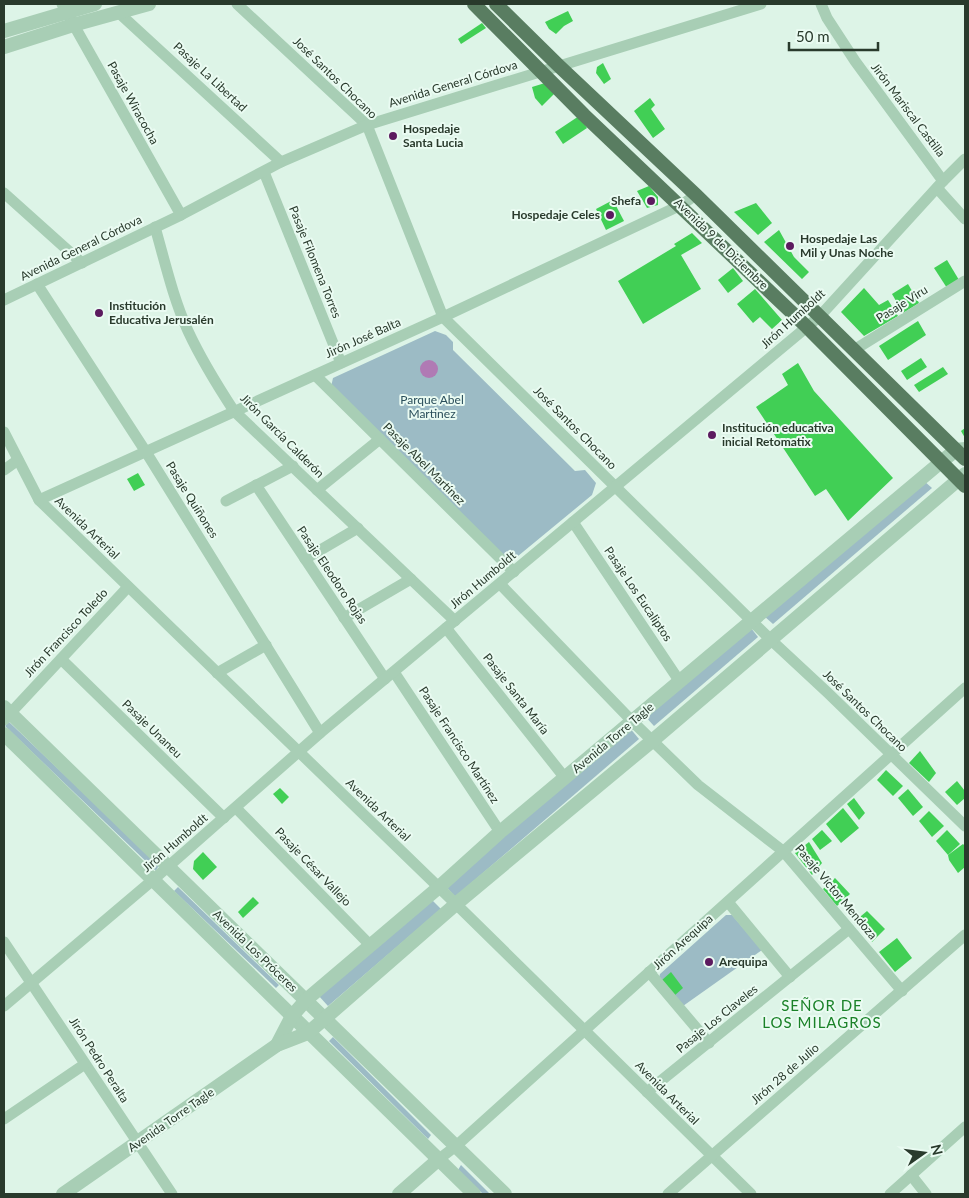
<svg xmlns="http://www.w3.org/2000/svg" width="969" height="1198" viewBox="0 0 969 1198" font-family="Lato,sans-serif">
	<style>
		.green { fill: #9cbbc5 }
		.water { fill: #b07ab4 }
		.building { fill: #41cf55 }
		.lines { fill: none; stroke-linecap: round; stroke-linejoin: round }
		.minor { stroke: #a8ceb5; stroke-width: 11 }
		.tertiary { stroke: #a8ceb5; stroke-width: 14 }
		.primary { stroke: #597d61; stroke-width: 14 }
		.poi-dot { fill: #5c1b5f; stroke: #eafbf2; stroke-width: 2 }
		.labels { text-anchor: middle; stroke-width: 4; stroke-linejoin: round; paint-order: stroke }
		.street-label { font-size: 12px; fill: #293a2c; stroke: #eafbf2 }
		.poi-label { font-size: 12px; font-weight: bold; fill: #293a2c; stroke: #eafbf2; text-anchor: start }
		.park-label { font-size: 12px; fill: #2a4e5a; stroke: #eafbf2 }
		.quarter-label { font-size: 15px; letter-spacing: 1px; fill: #1a8228; stroke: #eafbf2 }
	</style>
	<rect width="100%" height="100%" fill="#ddf4e7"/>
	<g class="green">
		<path d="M435,331L446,335L453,342V350L575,471L585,470L596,483L592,495L512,561H509L331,387L333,378Z"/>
		<path d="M924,481L932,488L773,624L764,616Z"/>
		<path d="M751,628L758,637L654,726L644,715Z"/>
		<path d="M9,722L159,865L156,871L5,726Z"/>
		<path d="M629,727L639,739L455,897L445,885Z"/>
		<path d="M178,887L279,985L276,988L174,891Z"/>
		<path d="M430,898L441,909L328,1006L318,995Z"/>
		<path d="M726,915H732L762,950L683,1006L659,978L660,974Z"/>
		<path d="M333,1037L431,1135L428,1139L329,1041Z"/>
		<path d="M461,1165L490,1194H483L458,1170Z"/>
	</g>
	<circle class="water" cx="429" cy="369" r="9"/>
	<g class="building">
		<path d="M568,11L573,21L564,26L556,34L549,29L545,22Z"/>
		<path d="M482,23L486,28L461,44L458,39Z"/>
		<path d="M603,63L611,79L604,84L596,73L597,67Z"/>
		<path d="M545,83L555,93L542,106L535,98L532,87Z"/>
		<path d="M650,98L655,105L651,109L665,129L653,138L634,111Z"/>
		<path d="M579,116L587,128L563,144L555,132Z"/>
		<path d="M649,186L658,197V205L647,208L637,191Z"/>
		<path d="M613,200L624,221L606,230L596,209Z"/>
		<path d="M756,203L772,223L758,235L734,212Z"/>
		<path d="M779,230L794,257L809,272L802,279L764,242Z"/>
		<path d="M692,233L702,243L681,255L701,289L643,324L618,281L676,246L674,244Z"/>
		<path d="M947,260L959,280L947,288L934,268Z"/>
		<path d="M733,268L743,281L728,293L718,280Z"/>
		<path d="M908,284L919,303L903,313L892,294Z"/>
		<path d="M864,288L879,305L888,300L898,316L864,336L841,312Z"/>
		<path d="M755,289L782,320L772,329L760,317L753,323L737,304Z"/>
		<path d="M918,321L926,335L888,360L879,346Z"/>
		<path d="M921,358L927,367L907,380L901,371Z"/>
		<path d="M798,363L814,391L893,478L848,521L826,489L815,496L756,407L788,385L782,374Z"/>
		<path d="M943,367L948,374L919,392L914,385Z"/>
		<path d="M965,428V438L961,431Z"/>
		<path d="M138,473L145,485L134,491L127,479Z"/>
		<path d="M920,751L936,773L929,782L909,763Z"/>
		<path d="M886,770L903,786L893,796L877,780Z"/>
		<path d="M957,781L965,791V798L957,805L945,792Z"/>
		<path d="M280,788L289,797L282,804L273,794Z"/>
		<path d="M908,789L923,807L913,816L898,798Z"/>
		<path d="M854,798L865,813L859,820L847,804Z"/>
		<path d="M843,808L859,828L841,843L826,824Z"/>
		<path d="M929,811L944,826L932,837L919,821Z"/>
		<path d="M822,830L832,841L820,850L812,839Z"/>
		<path d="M947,830L960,844L948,855L936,841Z"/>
		<path d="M809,842L822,863L812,875L795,853Z"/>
		<path d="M963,844L965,846V867L958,873L949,860L948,855Z"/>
		<path d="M203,852L217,867L203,880L193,869L194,861Z"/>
		<path d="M835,878L850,894L837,906L823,889Z"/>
		<path d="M253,897L259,903L243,918L238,912Z"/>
		<path d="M867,911L885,929L872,942L854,922Z"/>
		<path d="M897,938L912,958L895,972L879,952Z"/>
		<path d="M671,972L683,988L674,996L662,980Z"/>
	</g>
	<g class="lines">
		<g class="minor">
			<path d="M62,4L181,215"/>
			<path d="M237,4L367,125L443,317L771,640L828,693L965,826"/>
			<path d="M821,4L827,18L855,61L943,181"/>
			<path d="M119,13L281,162"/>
			<path d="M264,172L341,363"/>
			<path d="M937,188L965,219"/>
			<path d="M4,193L82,263"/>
			<path d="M155,227C165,262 173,298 188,331C201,359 217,385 234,411L455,621"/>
			<path d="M37,284L146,452L320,733"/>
			<path d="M4,300L181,215L281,162L367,125L761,4"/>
			<path d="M854,350L965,281"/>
			<path d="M315,375L514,572"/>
			<path d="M4,432L39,500L456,904L751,1194"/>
			<path d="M4,470L18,460"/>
			<path d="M256,485L385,679"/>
			<path d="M317,490L380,439"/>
			<path d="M39,500L443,317L681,205L696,195"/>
			<path d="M226,501L293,466"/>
			<path d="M573,522L680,682"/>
			<path d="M305,559L358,528"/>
			<path d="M500,584L632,721L698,785L783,851L902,991"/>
			<path d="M344,618L411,579"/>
			<path d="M446,628L565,778"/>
			<path d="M61,659L224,818"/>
			<path d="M394,672L500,832"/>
			<path d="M217,673L266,645"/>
			<path d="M4,720L128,587"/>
			<path d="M236,808L370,945"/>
			<path d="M728,902L790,977"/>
			<path d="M4,942L172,1194"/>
			<path d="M649,972L709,1043"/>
			<path d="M4,1006L154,879L320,733L820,316L943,181L965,159"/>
			<path d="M647,1092L849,929"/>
			<path d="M4,1119L85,1064"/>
			<path d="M439,1159L456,1146L965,688"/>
			<path d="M911,1175L926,1194"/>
			<path d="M668,1194L965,935"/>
			<path d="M890,1194L965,1127"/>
		</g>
		<g class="tertiary">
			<path d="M4,31L95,4"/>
			<path d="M4,47L73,25L149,4"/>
			<path d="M4,707L505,1194"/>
			<path d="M4,734L474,1194"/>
			<path d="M277,1045L292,1016L306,1000L438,888L500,832L941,462L956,450L965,449"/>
			<path d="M63,1194L277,1045L308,1033L456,904L652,741L965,474"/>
			<path d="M399,1194L439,1159"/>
		</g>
		<g class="primary">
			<path d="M474,4L584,115L807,327L965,486"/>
			<path d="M496,4L559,66L696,195L965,459"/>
		</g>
	</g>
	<g class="poi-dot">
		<circle cx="393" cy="136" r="5"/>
		<circle cx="651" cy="201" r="5"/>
		<circle cx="610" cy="215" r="5"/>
		<circle cx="790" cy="246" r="5"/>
		<circle cx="99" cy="313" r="5"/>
		<circle cx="712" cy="435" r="5"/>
		<circle cx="709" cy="962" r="5"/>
	</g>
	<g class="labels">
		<g class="street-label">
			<text transform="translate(210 77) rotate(43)" y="4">Pasaje La Libertad</text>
			<text transform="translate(335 78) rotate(44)" y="4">José Santos Chocano</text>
			<text transform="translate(453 84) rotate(-17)" y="4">Avenida General Córdova</text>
			<text transform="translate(133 103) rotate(61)" y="4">Pasaje Wiracocha</text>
			<text transform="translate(908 110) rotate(53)" y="4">Jirón Mariscal Castilla</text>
			<text transform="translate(721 244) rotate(44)" y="4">Avenida 9 de Diciembre</text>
			<text transform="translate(81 248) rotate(-26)" y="4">Avenida General Córdova</text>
			<text transform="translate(315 262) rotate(68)" y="4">Pasaje Filomena Torres</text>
			<text transform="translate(902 304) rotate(-32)" y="4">Pasaje Viru</text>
			<text transform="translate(793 319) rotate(-42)" y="4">Jirón Humboldt</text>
			<text transform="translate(363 338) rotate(-24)" y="4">Jirón José Balta</text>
			<text transform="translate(575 428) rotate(45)" y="4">José Santos Chocano</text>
			<text transform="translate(282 436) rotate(45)" y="4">Jirón García Calderón</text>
			<text transform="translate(424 464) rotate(45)" y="4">Pasaje Abel Martínez</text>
			<text transform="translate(192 500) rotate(58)" y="4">Pasaje Quiñones</text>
			<text transform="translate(87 528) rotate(44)" y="4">Avenida Arterial</text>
			<text transform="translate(332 575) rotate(56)" y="4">Pasaje Eleodoro Rojas</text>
			<text transform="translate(483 580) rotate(-40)" y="4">Jirón Humboldt</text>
			<text transform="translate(638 594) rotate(56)" y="4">Pasaje Los Eucaliptos</text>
			<text transform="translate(66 633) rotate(-47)" y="4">Jirón Francisco Toledo</text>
			<text transform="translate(516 694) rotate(52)" y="4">Pasaje Santa María</text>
			<text transform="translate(865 711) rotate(44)" y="4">José Santos Chocano</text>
			<text transform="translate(152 729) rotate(44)" y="4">Pasaje Unaneu</text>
			<text transform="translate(613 738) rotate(-40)" y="4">Avenida Torre Tagle</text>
			<text transform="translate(459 745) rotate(57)" y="4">Pasaje Francisco Martínez</text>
			<text transform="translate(378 810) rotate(44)" y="4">Avenida Arterial</text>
			<text transform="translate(175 843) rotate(-41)" y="4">Jirón Humboldt</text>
			<text transform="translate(313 867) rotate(46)" y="4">Pasaje César Vallejo</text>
			<text transform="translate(836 892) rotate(50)" y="4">Pasaje Víctor Mendoza</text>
			<text transform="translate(683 942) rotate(-42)" y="4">Jirón Arequipa</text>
			<text transform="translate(255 951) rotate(44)" y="4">Avenida Los Próceres</text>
			<text transform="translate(717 1019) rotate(-39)" y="4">Pasaje Los Claveles</text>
			<text transform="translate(99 1060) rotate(57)" y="4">Jirón Pedro Peralta</text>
			<text transform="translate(785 1074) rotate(-41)" y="4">Jirón 28 de Julio</text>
			<text transform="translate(667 1093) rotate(45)" y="4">Avenida Arterial</text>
			<text transform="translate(171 1120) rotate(-35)" y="4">Avenida Torre Tagle</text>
		</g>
		<g class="poi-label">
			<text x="403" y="133">Hospedaje<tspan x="403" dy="14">Santa Lucia</tspan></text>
			<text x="641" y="205" text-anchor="end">Shefa</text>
			<text x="600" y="219" text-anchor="end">Hospedaje Celes</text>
			<text x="800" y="243">Hospedaje Las<tspan x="800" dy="14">Mil y Unas Noche</tspan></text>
			<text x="109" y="310">Institución<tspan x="109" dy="14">Educativa Jerusalén</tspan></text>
			<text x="722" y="432">Institución educativa<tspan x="722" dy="14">inicial Retomatix</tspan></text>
			<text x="719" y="966">Arequipa</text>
		</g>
		<g class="park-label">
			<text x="432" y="404">Parque Abel<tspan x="432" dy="14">Martinez</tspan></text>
		</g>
		<g class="quarter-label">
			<text x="822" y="1011">SEÑOR DE<tspan x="822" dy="17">LOS MILAGROS</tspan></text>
		</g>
	</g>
	<rect width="969" height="1198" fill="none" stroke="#293a2c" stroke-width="10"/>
	<g transform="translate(924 1153) rotate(76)" stroke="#eafbf2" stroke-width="4" paint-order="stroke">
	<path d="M0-4L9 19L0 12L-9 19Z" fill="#293a2c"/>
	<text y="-8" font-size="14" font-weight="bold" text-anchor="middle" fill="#293a2c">N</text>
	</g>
	<path d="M789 42v8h89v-8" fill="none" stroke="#293a2c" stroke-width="2.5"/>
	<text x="796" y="42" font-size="15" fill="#293a2c" stroke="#eafbf2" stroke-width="4" paint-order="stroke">50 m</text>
</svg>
